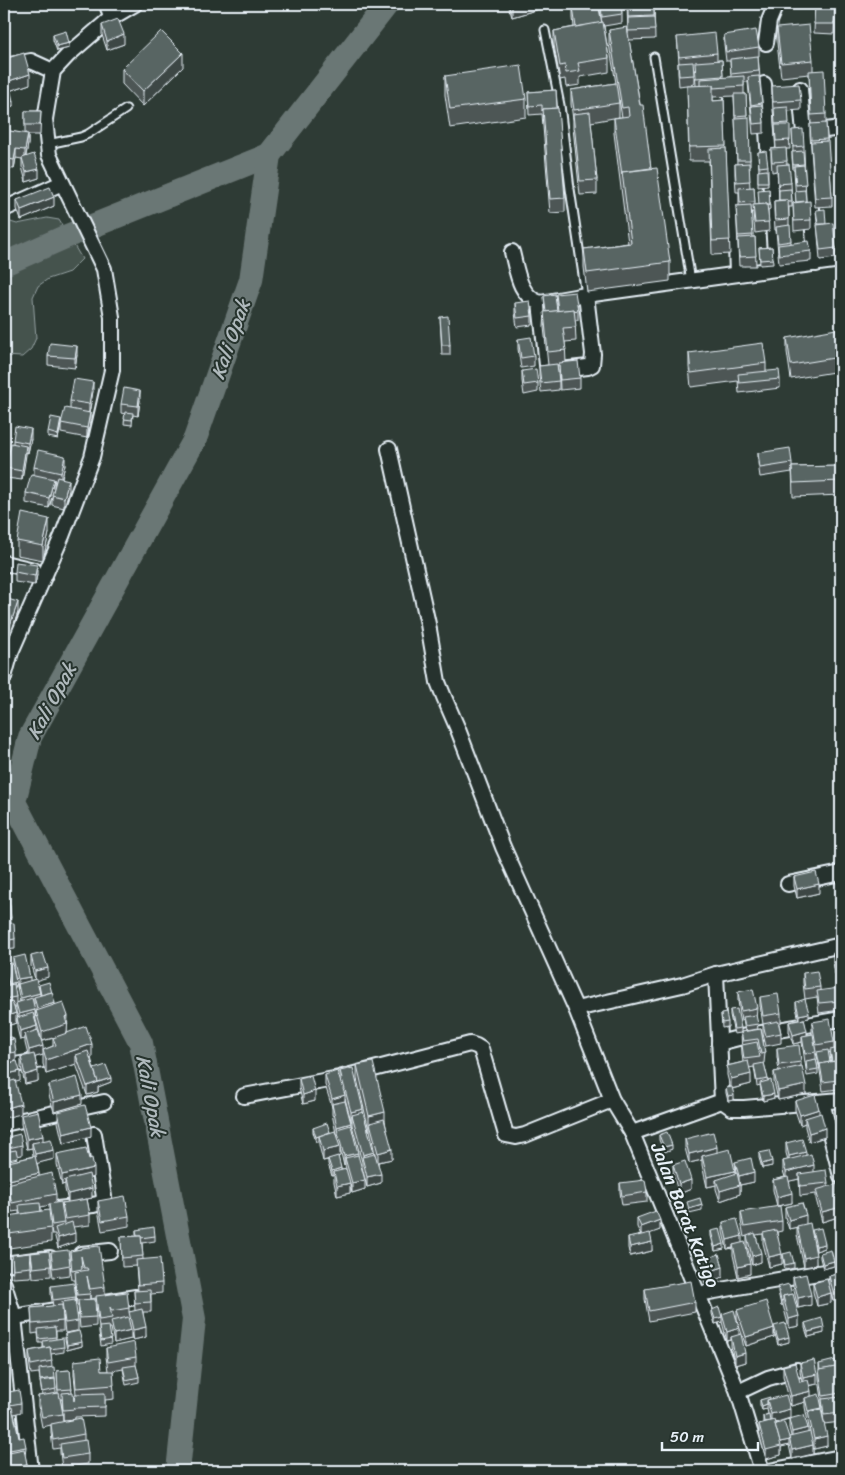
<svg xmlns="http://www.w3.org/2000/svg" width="845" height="1475" viewBox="0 0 845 1475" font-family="Sriracha,sans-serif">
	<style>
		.green { fill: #45524e; stroke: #96a2a3 }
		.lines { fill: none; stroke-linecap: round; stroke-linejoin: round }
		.river { stroke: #6b7775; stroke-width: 24 }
		.service-casing { stroke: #e8f1f8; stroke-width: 11 }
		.minor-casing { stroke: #e8f1f8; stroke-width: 18 }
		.service { stroke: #26332d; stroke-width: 7 }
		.minor { stroke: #26332d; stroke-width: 14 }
		.wall { fill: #4d5755; stroke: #e8f1f8; fill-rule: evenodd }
		.shaded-wall { fill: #3e4745; stroke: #e8f1f8 }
		.building { fill: #596563; stroke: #e8f1f8 }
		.labels { text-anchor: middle; stroke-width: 4; stroke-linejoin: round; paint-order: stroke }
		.street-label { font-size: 19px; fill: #e8f1f8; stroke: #26332d }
		.water-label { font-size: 20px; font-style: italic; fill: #b0babd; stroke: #26332d }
	</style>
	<rect width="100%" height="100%" fill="#2e3b35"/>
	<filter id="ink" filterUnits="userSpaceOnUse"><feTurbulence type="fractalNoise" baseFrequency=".02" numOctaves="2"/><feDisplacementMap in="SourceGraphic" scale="10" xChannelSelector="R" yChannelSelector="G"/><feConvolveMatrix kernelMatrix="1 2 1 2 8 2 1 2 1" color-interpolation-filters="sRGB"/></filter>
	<g filter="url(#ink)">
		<path class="green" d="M47,218L59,220L82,259L69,272L48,279L38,286L33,297L36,338L31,349L22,357L4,356V220L17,224Z"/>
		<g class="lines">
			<g class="river">
				<path d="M4,264L65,237L269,155"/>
				<path d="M178,1471L194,1319L141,1043L14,802L30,737L195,439L251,280L269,155L387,4"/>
			</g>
			<defs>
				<g id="service">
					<path d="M545,30L560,105L570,189L586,295"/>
					<path d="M654,57L691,281"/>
					<path d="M48,144L81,137L88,134L126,109"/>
				</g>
				<g id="minor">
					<path d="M107,4L111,18"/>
					<path d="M840,4H841"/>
					<path d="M766,43L769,21L776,4"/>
					<path d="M4,66L31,61L53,71"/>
					<path d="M764,84L776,269"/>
					<path d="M800,89L816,264"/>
					<path d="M731,100L737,274"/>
					<path d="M810,132L841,128"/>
					<path d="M4,209L62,183"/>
					<path d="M512,252C517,271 519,296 540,303L547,365L551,371L588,367L592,365L593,354L586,295"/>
					<path d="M540,303L586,295L841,260"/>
					<path d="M389,449L428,624L438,682L444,697L457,727L503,847L576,1009L612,1100L632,1133"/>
					<path d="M4,563L34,570"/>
					<path d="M4,677L11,652L62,536L92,457L112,370V317L104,269L49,155L45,119L53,71L68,55L111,18L135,4"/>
					<path d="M788,884L841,873"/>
					<path d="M576,1009L682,985L716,974"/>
					<path d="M719,1043L750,1035L841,1019"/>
					<path d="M4,1067L48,1059"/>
					<path d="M244,1096L339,1078L470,1044L476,1046L481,1049L506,1135L516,1137L525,1135L612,1100"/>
					<path d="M722,1101L732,1108H744L841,1100"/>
					<path d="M822,1102L841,1176"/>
					<path d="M4,1124L104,1102"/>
					<path d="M4,1215L93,1205C99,1204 102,1203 104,1197L94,1134"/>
					<path d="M81,1254L110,1251"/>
					<path d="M4,1264L50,1258"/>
					<path d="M4,1284L14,1317L31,1471"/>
					<path d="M698,1294L841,1269"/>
					<path d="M14,1317L136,1297"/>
					<path d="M738,1392L768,1378L797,1370"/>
					<path d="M762,1471L738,1392L632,1133L722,1101L716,974L841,945"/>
					<path d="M769,1471L841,1457"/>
				</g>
			</defs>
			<use href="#service" class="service-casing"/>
			<use href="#minor" class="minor-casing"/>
			<use href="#service" class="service"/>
			<use href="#minor" class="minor"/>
		</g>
		<g class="wall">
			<path d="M508,4H556L512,17Z"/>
			<path d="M599,4H621L622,14V23L604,26L609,58V72L580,77V85L566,87L565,79L560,80L554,45V31L574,27L573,18V8L602,23Z"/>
			<path d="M622,4H654L655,39L629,40L651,168L670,262V281L587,292L584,267V249L628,243L614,133V118L622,117L619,100V117L591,122L597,180V194L580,195L573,128V120L571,104V90L616,83L609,44V30L628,33L627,6L622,7Z"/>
			<path d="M665,4H691L665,6Z"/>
			<path d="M815,4L835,13L834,34L814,33Z"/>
			<path d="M102,25L124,44L107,50L102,35Z"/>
			<path d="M777,28L813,60V71L826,114V123L832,197V206L815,207L810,134V124H811L809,74L781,77L777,43Z"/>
			<path d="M53,35L69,48L57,51L53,40Z"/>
			<path d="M724,35L759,47V56H758L764,123V133L753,134L748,82H744V94H746L747,117L750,160V169H749L750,188L754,187L755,205H759L769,189L770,209L768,210L769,231L755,233L753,212H751L753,237H755L756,266H739L736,206H739V192H736L735,174V164H737L734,96L713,97V101L724,100L730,254L712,255L709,161H689L687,86H696L695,70H694V84L679,86L678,73V63H679L677,37L717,53V60H722L723,78L731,77L730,61H726L724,44Z"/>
			<path d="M4,59L30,84L9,91L7,86V93L13,106L4,108Z"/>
			<path d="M183,67L143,106L122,84V69Z"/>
			<path d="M445,76L526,99V117L450,128L445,95Z"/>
			<path d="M772,86L801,100V110L788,111L790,149H786L787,164L791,183L792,202V207H789V225L791,243L811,251V261L779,264L776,230H775L774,210V201L779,200V193L777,171L772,172L771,158V149L776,148L772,95Z"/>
			<path d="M556,90L565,198V212L550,213L542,114L529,115L528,92Z"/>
			<path d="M25,111H41L40,135H28V144L26,156L39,178L26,182L22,167V159L16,158L14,169L4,168V130L25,134Z"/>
			<path d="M792,130L804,146V151L806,201L811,220V229L794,231L793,203L796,202L794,170H793L792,157V152H793Z"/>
			<path d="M758,152L768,166V186L758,187V171H759Z"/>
			<path d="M17,200L54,206L21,220L17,209Z"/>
			<path d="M816,210L836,248V258L820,260Z"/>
			<path d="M772,247L773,264L760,265L759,248Z"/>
			<path d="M556,294L578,310V320H575L576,341L565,342L566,363L580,378V388L560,390L559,365H557L559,381V390L541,392L539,375V366L548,365L544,327L545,312L544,296L556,304Z"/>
			<path d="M515,303L532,316V325L517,327L515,313Z"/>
			<path d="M440,317L450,345V355H442Z"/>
			<path d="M787,338L840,357V371L791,379L787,352Z"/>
			<path d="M518,339L534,356V366L521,368L518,349Z"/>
			<path d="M689,353L766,363V371L780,379V388L739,393L738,381L691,387L689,367Z"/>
			<path d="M77,355L75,368L48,365V356Z"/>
			<path d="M522,371L538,383V392L524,395L522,381Z"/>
			<path d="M93,391L89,413L90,422L87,438L61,433V425L58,439L48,437V432L61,423L70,409V401Z"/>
			<path d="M140,400L138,416L133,415L132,425L124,424L125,414L121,413V404Z"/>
			<path d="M31,439L28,453L26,452L22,480L6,478V468L13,443V440Z"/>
			<path d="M758,453L792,463V472L760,477L758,463Z"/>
			<path d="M65,465L62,478L69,490L64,508L52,505V495L56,481H54V489L49,508L26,503V493L34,475V467Z"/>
			<path d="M841,466V495L793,497L792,467Z"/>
			<path d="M49,533L43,560L17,555V541Z"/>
			<path d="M15,572L37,575L35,585L15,582Z"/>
			<path d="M4,598L18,612L8,641L4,639Z"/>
			<path d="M794,877L819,893L797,898L794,886Z"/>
			<path d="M4,881L9,895L11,923L15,939V949L4,950Z"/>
			<path d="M841,951L835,974L833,962V953Z"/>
			<path d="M31,956L48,977L36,980L40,995L39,985L55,1005L68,1025L67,1026V1033L92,1058H91L94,1069L111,1082L98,1087V1092L87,1095L76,1064L46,1074L43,1064V1055L35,1057L38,1081L25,1084L21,1067V1057L28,1055L25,1043V1039L20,1040L17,1028V1018H18L16,1012V1003L20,1002L13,967V958L30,981L35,979L31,966ZM35,1011L36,1020L42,1041L54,1038H53V1046L43,1050L37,1030L35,1019Z"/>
			<path d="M5,964L16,987H14L16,997V1007H14L16,1023L4,1027V966L7,985H8L5,969Z"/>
			<path d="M803,973L820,987V990L840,1001V1010L819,1013L817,997L805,999L803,983Z"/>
			<path d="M738,992L757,1008L756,1018L758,1029L745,1031L743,1020L741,1021L738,1001Z"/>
			<path d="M760,997L781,1013V1023H779L781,1033V1043L766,1046L763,1034V1024L760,1006Z"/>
			<path d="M796,1002L809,1018L804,1019L807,1035L812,1034V1022L834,1042V1049L841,1054V1088H840L838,1068H836L838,1080V1089L823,1091L820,1071L817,1055H816V1053V1059L818,1069V1074L807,1076L802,1042L793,1044L789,1032V1022L799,1020L796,1007ZM830,1052L831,1062H830L828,1053Z"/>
			<path d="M730,1010L741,1028V1033L734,1034L730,1015Z"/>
			<path d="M721,1014L728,1022V1027L722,1028Z"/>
			<path d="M761,1029L765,1053L764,1063L768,1081L774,1098L763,1101L760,1085L757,1086L754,1067L749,1068L751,1084L732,1089L734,1100L728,1101L726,1093V1088L730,1087L727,1075V1066L743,1062L742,1054L741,1032Z"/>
			<path d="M4,1038L16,1052V1061L4,1064Z"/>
			<path d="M777,1048L801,1062V1066L806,1094L778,1100L774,1082V1072L779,1071L777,1057Z"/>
			<path d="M357,1065L385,1121L392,1159L378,1162L381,1183L367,1187L362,1167V1162L352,1125V1121H351L345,1099L365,1189L352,1193L350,1184V1193L337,1196L334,1182V1175L332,1176L328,1164V1160L323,1161L319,1145V1141L316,1142L313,1132V1128L330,1132L337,1138L332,1114V1107L325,1085V1075L340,1081V1071L363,1112L374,1154H375L370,1130H369L357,1079ZM340,1149L344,1166L345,1165L346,1169L341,1170L338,1157L340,1156Z"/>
			<path d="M299,1079L315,1101L303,1104L299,1088Z"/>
			<path d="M49,1085L82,1104L54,1112L49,1095Z"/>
			<path d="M795,1101L819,1113L825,1137L809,1142L805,1127V1123L800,1125L795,1110Z"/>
			<path d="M58,1112L91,1136L63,1144L58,1122Z"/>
			<path d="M21,1115L43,1141L54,1159L37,1163L39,1176L56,1194V1203L62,1209V1203L68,1202L65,1189V1184L62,1185L57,1164V1154L94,1177L90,1178L92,1198L87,1199L90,1215V1225L73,1227L75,1242L58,1248L55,1237V1234H52L51,1229V1242L9,1248L7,1230V1216L19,1215V1211L12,1212L7,1194V1182L4,1183V1138L22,1145V1155L17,1156L18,1160L33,1156L32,1148L27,1149L21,1124ZM49,1205V1211L41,1212V1207Z"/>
			<path d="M659,1135L672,1149L664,1152L659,1140Z"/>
			<path d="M685,1139L717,1152L735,1174H736L735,1162L754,1182L740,1185V1194L720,1201L716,1189V1185L707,1187L702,1165V1160L689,1163L685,1148Z"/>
			<path d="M786,1143L806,1156L814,1172L828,1183V1187L841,1197V1216L822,1222L816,1199V1194L800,1196L799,1179L789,1181L792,1203L777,1206L773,1190V1180L785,1177L783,1171V1161L788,1160L786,1153Z"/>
			<path d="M759,1153L772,1166L762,1168L759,1158Z"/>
			<path d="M673,1165L691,1189L679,1194L673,1175Z"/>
			<path d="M620,1183L647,1192V1202L622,1205L620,1192Z"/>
			<path d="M98,1201L129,1216V1226L102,1231L98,1210Z"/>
			<path d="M785,1207L806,1224L812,1233L825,1248L816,1251L814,1243L816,1265L804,1267L797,1235V1227L789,1229L785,1217Z"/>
			<path d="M741,1212L782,1221V1231L777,1232L782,1264L769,1267L763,1243V1234L756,1235L761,1262L752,1265L747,1246V1236L744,1237L741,1221Z"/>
			<path d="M637,1218L660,1230L650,1233L652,1251L630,1256L628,1248V1238L641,1236L637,1227Z"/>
			<path d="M723,1222L742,1243L750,1274L738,1277L733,1255V1248L727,1249L723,1232Z"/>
			<path d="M136,1230L155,1236V1241L142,1243L143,1259L162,1283V1293L151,1294V1312H143L146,1337L133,1340L131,1333V1339L114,1343L111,1328H109L111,1344L101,1346L99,1332V1327L96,1306V1298L90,1299V1295V1299L96,1317V1326L80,1328L78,1305H77L75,1280H72L70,1266V1275L53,1277L51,1262V1252L70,1260V1251L81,1249L105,1287V1295L129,1308V1312L135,1311L134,1291H138L136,1266L122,1267L121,1237L136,1236Z"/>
			<path d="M711,1231L724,1249L715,1251L711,1236Z"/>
			<path d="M31,1253L51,1266V1276L33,1278Z"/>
			<path d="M820,1253L834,1266L823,1269L820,1258Z"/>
			<path d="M783,1254L794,1263V1268L785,1270L783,1258Z"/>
			<path d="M12,1255L31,1267V1277L13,1278Z"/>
			<path d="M701,1261L723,1277L705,1283L701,1270Z"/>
			<path d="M841,1273V1299L833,1301L829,1286V1276Z"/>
			<path d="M793,1277L811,1305L798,1308L793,1286Z"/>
			<path d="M813,1283L831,1303L817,1306L813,1292Z"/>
			<path d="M51,1286L76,1297L75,1307L78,1321V1331L82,1346L67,1350L65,1339V1334L77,1331L65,1333L63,1316V1331H56V1339L64,1347V1352L51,1354L52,1367L55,1378L56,1393H58L57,1371L70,1370L72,1392L74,1401L76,1394L74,1375V1361L101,1371H108L106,1357V1348L136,1357V1366L139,1377V1382L126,1385L123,1369L113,1371L114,1399L105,1400V1416L75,1417V1419L63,1420L62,1399H60L63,1414V1421L84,1434V1440L88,1454V1464L62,1468L60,1453V1448L53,1449L51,1433V1425L42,1427L38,1406V1396H42L39,1373L31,1374L29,1360V1351L43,1348V1343H39L38,1333L32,1334L31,1308L53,1306L51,1295Z"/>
			<path d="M778,1287L792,1294L799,1326L789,1328L783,1305H781L778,1292Z"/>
			<path d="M645,1289L695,1302V1312L649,1321L645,1299Z"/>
			<path d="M712,1310L722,1316L739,1335L745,1362L735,1365L731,1346V1340L727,1341L722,1322L715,1324L712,1314Z"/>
			<path d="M737,1310L774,1328L789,1342L778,1345L774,1331V1337L746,1346L737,1320Z"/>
			<path d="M805,1323L824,1333L808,1337L805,1328Z"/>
			<path d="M800,1363L817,1384L809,1386L811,1396L822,1413L824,1422L822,1409V1399L819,1379V1364L837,1367L841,1370V1422L824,1424L827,1446L814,1449L813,1448V1454L792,1459L789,1445L781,1447V1455L766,1459L759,1433V1424L763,1423V1416L768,1414L767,1409L762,1410L760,1405V1400L770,1399L790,1418L808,1433L810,1432L805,1407V1402L791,1406L783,1376V1366L800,1382L802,1381L800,1372ZM789,1419V1428L791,1436L789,1439L775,1425V1423Z"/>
			<path d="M4,1393L21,1403V1412L14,1414L19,1438L26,1447L25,1456L27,1464V1471H6L4,1462Z"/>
		</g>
		<g class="shaded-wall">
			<path d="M512,4H556L512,17Z"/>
			<path d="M124,34V44L107,50V41Z"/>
			<path d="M69,43V48L57,51V46Z"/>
			<path d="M183,53V67L143,106V91Z"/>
			<path d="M30,74V84L9,91V81Z"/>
			<path d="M7,86V96L4,97V87Z"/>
			<path d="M13,101V106L4,108V103Z"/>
			<path d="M28,134V144L25,160V150Z"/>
			<path d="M16,149V158L14,169V160Z"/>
			<path d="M39,169V178L26,182V172Z"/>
			<path d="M54,197V206L21,220V210Z"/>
			<path d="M77,346V355L75,368V358Z"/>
			<path d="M93,382V391L89,414V404Z"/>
			<path d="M140,391V400L138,416V406Z"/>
			<path d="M90,413V422L87,438V428Z"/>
			<path d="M61,419V424L58,439V435Z"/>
			<path d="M31,429V439L28,453V443Z"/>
			<path d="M26,446V455L22,480V471Z"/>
			<path d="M65,456V465L61,482V473Z"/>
			<path d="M54,479V489L49,508V498Z"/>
			<path d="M69,480V490L64,508V498Z"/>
			<path d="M49,519V533L43,560V546Z"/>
			<path d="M37,565V575L35,585V576Z"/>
			<path d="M6,570V579L4,598V588Z"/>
			<path d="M18,602V612L8,641V631Z"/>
			<path d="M819,884V893L797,898V889Z"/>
			<path d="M841,963V972L835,974V964Z"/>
			<path d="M48,968V977L35,981V971Z"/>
			<path d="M30,977V986L18,984V989V979Z"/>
			<path d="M40,993V1003L34,997V1004L21,1007V998Z"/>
			<path d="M55,1003V1012L37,1014V1008Z"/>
			<path d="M35,1010V1020L19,1024V1014Z"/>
			<path d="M16,1013V1023L4,1027V1017Z"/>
			<path d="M809,1013V1018L799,1020V1015Z"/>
			<path d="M68,1016L67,1034L42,1041V1032L65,1017Z"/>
			<path d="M37,1026V1036L25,1034V1039L20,1040V1031Z"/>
			<path d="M807,1031V1041L802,1036V1042L793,1044V1035Z"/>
			<path d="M92,1044V1058L79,1063L76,1055V1064L46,1074V1060Z"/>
			<path d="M43,1046V1055L29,1059V1050Z"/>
			<path d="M20,1071V1081L4,1085V1075Z"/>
			<path d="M38,1071V1081L25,1084V1075Z"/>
			<path d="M751,1074V1084L731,1089V1079Z"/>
			<path d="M111,1078V1082L98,1087V1092L87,1095V1086Z"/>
			<path d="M806,1085V1094L778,1100V1091Z"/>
			<path d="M315,1091V1101L303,1104V1095Z"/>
			<path d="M774,1094V1098L763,1101V1096Z"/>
			<path d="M82,1095V1104L54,1112V1102Z"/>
			<path d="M345,1095V1105L332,1108V1099Z"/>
			<path d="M734,1095V1100L728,1101V1096Z"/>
			<path d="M21,1104V1114L4,1118V1109Z"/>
			<path d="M363,1109V1118L352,1115V1121H351V1112Z"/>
			<path d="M819,1109V1119L805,1118V1123L800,1125V1115Z"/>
			<path d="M385,1112V1127L370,1123V1130H369V1116Z"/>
			<path d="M351,1123V1133L337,1129V1127Z"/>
			<path d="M91,1127V1136L63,1144V1134Z"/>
			<path d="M825,1128V1137L809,1142V1133Z"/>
			<path d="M43,1136V1145L32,1143V1148L27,1149V1139Z"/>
			<path d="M319,1136V1141L316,1142V1137Z"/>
			<path d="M672,1145V1149L664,1152V1147Z"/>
			<path d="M340,1147V1156L323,1161V1151Z"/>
			<path d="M717,1147V1156H702V1160L689,1163V1154Z"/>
			<path d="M392,1149V1159L378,1162V1153Z"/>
			<path d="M54,1150V1159L35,1164V1154Z"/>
			<path d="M374,1152V1161L363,1160V1155Z"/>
			<path d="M806,1152V1162L789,1166V1156Z"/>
			<path d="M358,1153V1162L345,1158V1165L344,1166V1156Z"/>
			<path d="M772,1161V1166L762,1168V1164Z"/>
			<path d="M814,1165V1175L799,1174V1179L786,1182V1172Z"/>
			<path d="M94,1168V1177L66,1184L65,1180V1184L62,1185V1175Z"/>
			<path d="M341,1168V1173L334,1172V1175L332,1176V1171Z"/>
			<path d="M735,1171V1180H716V1185L707,1187V1177Z"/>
			<path d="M7,1172V1182L4,1183V1173Z"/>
			<path d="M754,1172V1182L740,1185V1194L720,1201V1191L739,1185V1176Z"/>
			<path d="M39,1173V1183L9,1190V1180Z"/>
			<path d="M381,1174V1183L367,1187V1177Z"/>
			<path d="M365,1180V1189L352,1193V1183Z"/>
			<path d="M691,1180V1189L679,1194V1184Z"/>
			<path d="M350,1183V1193L337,1196V1186Z"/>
			<path d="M92,1188V1198L68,1203V1194Z"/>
			<path d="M792,1193V1203L777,1206V1197Z"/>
			<path d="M702,1205V1210L689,1213V1209Z"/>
			<path d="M841,1207V1216L822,1222V1212Z"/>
			<path d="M806,1215V1225L789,1229V1220Z"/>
			<path d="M660,1220V1230L641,1237V1227Z"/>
			<path d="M75,1233V1242L58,1248V1238Z"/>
			<path d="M742,1236V1245H733V1248L727,1249V1240Z"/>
			<path d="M652,1242V1251L630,1256V1247Z"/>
			<path d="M724,1244V1249L715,1251V1247Z"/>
			<path d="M825,1244V1248L816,1251V1246Z"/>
			<path d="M761,1253V1262L752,1265V1256Z"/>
			<path d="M782,1254V1264L769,1267V1257Z"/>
			<path d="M816,1255V1265L804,1267V1258Z"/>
			<path d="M834,1261V1266L823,1269V1264Z"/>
			<path d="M750,1264V1274L738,1277V1267Z"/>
			<path d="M723,1267V1277L705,1283V1273Z"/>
			<path d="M841,1289V1299L833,1301V1291Z"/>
			<path d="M831,1293V1303L817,1306V1297Z"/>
			<path d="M811,1295V1305L798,1308V1298Z"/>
			<path d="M783,1300V1305H781V1301Z"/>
			<path d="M799,1316V1326L789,1328V1319Z"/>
			<path d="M722,1317V1322L715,1324V1319Z"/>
			<path d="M146,1327V1337L133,1340V1330Z"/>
			<path d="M739,1328V1338L731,1337V1340L727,1341V1332Z"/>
			<path d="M774,1328V1337L746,1346V1337Z"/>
			<path d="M824,1328V1333L808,1337V1332Z"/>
			<path d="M131,1330V1339L114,1343V1334Z"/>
			<path d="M789,1337V1342L778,1345V1340Z"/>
			<path d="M82,1342V1346L67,1350V1345Z"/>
			<path d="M745,1353V1362L735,1365V1356Z"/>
			<path d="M817,1374V1384L803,1387V1377Z"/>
			<path d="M811,1391V1400L805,1398V1402L791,1406V1396Z"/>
			<path d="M767,1404V1409L762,1410V1406Z"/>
			<path d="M790,1409V1418L771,1424V1414Z"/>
			<path d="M808,1428V1438L792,1442V1432Z"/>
			<path d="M827,1436V1446L814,1449V1439Z"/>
			<path d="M789,1440V1445L781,1447V1455L766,1459V1450L780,1442Z"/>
			<path d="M813,1445V1454L792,1459V1450Z"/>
		</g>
		<g class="building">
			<path d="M598,4L602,23L576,27L573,8Z"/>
			<path d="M601,4H621L622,14L602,17Z"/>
			<path d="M628,4H654V16L628,17Z"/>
			<path d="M815,4H835L834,24H814Z"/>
			<path d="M654,17L655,30L628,31V18Z"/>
			<path d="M118,19L124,34L107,41L102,25Z"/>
			<path d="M603,22L609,58L578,63L580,71L566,73L565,65L560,66L554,31Z"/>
			<path d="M809,25L813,60L781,63L777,28Z"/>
			<path d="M627,27L640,105H643L651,168L622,172V175L614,118L629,116L628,107L622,108L609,30Z"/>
			<path d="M756,30L759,47L726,52L724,35Z"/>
			<path d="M66,31L69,43L57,46L53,35Z"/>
			<path d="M161,31L183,53L143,91L122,69Z"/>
			<path d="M715,33L717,53L679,57L677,37Z"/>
			<path d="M24,53L30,74L9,81L4,65V59Z"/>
			<path d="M758,56L759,71L731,74L730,59Z"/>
			<path d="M722,60L723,76L696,78L695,62Z"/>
			<path d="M693,62L694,75L679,76L678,63Z"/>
			<path d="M521,65L526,99L450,109L445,76Z"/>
			<path d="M824,70L826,114L811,115L809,71Z"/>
			<path d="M4,73L7,86L4,87Z"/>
			<path d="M744,76V86L713,88V85L700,86V79Z"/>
			<path d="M759,76L762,103L751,105L748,77Z"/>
			<path d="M616,83L619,103L574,110L571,90Z"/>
			<path d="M799,84L801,100L773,102L772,86Z"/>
			<path d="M713,85V101L724,100L726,146L689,147L687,86Z"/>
			<path d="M556,90L557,108L543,109L542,111V105L529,106L528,92Z"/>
			<path d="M11,92L13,101L4,103V94Z"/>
			<path d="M734,94H746L747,115L735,116Z"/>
			<path d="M762,105L764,123L753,124L751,106Z"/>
			<path d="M788,107L789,123L775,124L774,108Z"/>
			<path d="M558,108L565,198L550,199L543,109Z"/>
			<path d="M25,111H41L40,125H25Z"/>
			<path d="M590,112L597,180L580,181L573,114Z"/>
			<path d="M749,117L750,160H737L735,118Z"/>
			<path d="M826,123L827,139L811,140L810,124Z"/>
			<path d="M775,125H790V140L776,141Z"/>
			<path d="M803,129L804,146L793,147L792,130Z"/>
			<path d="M4,130L28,134L25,150L16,149L14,160L4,158Z"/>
			<path d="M828,141L832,197L815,198L811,142Z"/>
			<path d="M726,148L730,240L712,241L709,149Z"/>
			<path d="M786,148L787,161L772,162L771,149Z"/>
			<path d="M766,151L768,166L759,167L758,152Z"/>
			<path d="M803,151L804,164L793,165L792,152Z"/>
			<path d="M34,154L39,169L26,172L22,158Z"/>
			<path d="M749,163L750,181L736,182L735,164Z"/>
			<path d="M789,164L791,183L778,184L777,165Z"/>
			<path d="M804,165L806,184L796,185L794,166Z"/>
			<path d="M657,168L670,262L587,273L584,249L631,243L622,172Z"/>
			<path d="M767,170L768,182H758V171Z"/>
			<path d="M50,187L54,197L21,210L17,200Z"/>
			<path d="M754,187L755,202L740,203L739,188Z"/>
			<path d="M769,189L770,205H767V204L759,205L758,190Z"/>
			<path d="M791,189L792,202H789L788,200H779V190Z"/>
			<path d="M805,190L806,201L796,202L795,191Z"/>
			<path d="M788,200L789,219L775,220L774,201Z"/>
			<path d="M810,201L811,220L794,221L793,203Z"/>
			<path d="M767,204L769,222L755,223L753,205Z"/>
			<path d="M751,205L753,235L738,236L736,206Z"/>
			<path d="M825,209L826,224H818L816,210Z"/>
			<path d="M833,223L836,248L820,250L817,225Z"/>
			<path d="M790,225L791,241L778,243L776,227Z"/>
			<path d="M755,237L756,256L739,257L738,238Z"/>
			<path d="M809,241L811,251L779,255L778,245Z"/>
			<path d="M772,247L773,259L760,260L759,248Z"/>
			<path d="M575,292L578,310L574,311V309L558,311L556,294Z"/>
			<path d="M555,294L557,311L546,312L544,296Z"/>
			<path d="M530,301L532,316L517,318L515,303Z"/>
			<path d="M574,309L576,327L563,328L566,350L548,352L544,312Z"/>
			<path d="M448,316L450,345H442L440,317Z"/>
			<path d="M836,329L840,357L791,365L787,338Z"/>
			<path d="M531,337L534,356L521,358L518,339Z"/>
			<path d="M50,343L77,346L75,358L48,356Z"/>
			<path d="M763,343L766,363L691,373L689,353Z"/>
			<path d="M578,361L580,378L560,380L559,363Z"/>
			<path d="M557,364L559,381L541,383L539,366Z"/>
			<path d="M536,369L538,383L524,385L522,371Z"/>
			<path d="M779,370L780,379L739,383L738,374Z"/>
			<path d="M74,379L93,382L89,404L70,401Z"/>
			<path d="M124,388L140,391L138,406L121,404Z"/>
			<path d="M65,408L90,413L87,428L61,423Z"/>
			<path d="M125,412L133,413L132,420L124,419Z"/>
			<path d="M51,417L61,419L58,435L48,432Z"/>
			<path d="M15,426L31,429L28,443L13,440Z"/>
			<path d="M11,443L26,446L22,471L6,468Z"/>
			<path d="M790,448L792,463L760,468L758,453Z"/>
			<path d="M38,450L65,456L61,473L34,467Z"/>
			<path d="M841,466V481L793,483L792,467Z"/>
			<path d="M31,474L54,479L49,498L26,493Z"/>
			<path d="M57,477L69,480L64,498L52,495Z"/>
			<path d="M22,513L49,519L43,546L17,541Z"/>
			<path d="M16,562L37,565L35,576L15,572Z"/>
			<path d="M4,570H6L4,588Z"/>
			<path d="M4,598L18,602L8,631L4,630Z"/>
			<path d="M816,872L819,884L797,889L794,877Z"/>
			<path d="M4,881H8L9,895L4,896Z"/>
			<path d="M4,899H9L11,918L4,919Z"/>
			<path d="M14,923L15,939L4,941V924Z"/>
			<path d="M841,951V963L835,964L833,953Z"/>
			<path d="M43,953L48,968L35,971L31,956Z"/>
			<path d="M25,955L30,977L18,979L13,958Z"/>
			<path d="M12,963L16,982L9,984L5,964Z"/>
			<path d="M4,966L7,984H4Z"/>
			<path d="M817,971L820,987L805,989L803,973Z"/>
			<path d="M36,979L40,993L21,998L18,984Z"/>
			<path d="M49,982L52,993V992L41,995L39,985Z"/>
			<path d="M14,984L16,997L4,999V986Z"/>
			<path d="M839,988L840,1001L819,1003L817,991Z"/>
			<path d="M753,989L757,1008L741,1011L738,992Z"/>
			<path d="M52,992L55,1003L37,1008L34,997Z"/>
			<path d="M778,994L781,1013L763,1016L760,997Z"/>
			<path d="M32,998L35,1010L19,1014L16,1003Z"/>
			<path d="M805,999L809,1013L799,1015L796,1002Z"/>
			<path d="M12,1002L16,1013L4,1017V1005Z"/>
			<path d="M63,1002L68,1016L65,1017L67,1024L42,1032L36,1011Z"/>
			<path d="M737,1009L741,1028L734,1029L730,1010Z"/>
			<path d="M33,1013L37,1026L20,1031L17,1018Z"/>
			<path d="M726,1013L728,1022L722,1023L721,1014Z"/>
			<path d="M756,1015L758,1024L745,1026L743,1017Z"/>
			<path d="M804,1019L807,1031L793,1035L789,1022Z"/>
			<path d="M830,1019L834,1042L816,1045L812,1022Z"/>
			<path d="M778,1021L781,1033L766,1036L763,1024Z"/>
			<path d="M86,1026L92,1044L46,1060L43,1050L56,1045L53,1038Z"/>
			<path d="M761,1029L765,1053L761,1054L758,1039L743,1041L741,1032Z"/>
			<path d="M38,1030L43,1046L29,1050L25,1034Z"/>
			<path d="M813,1034L816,1052L805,1054L802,1036Z"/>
			<path d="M12,1037L13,1039L4,1041V1038Z"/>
			<path d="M14,1039L16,1052L4,1054V1041Z"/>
			<path d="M757,1042L760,1057L744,1059L742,1045Z"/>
			<path d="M799,1045L801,1062L779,1065L777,1048Z"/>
			<path d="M840,1048L841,1063L836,1064L835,1061L832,1062L830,1050Z"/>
			<path d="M828,1050L830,1062L820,1064V1067L817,1052Z"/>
			<path d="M88,1051L98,1082L87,1086L76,1055Z"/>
			<path d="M34,1054L38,1071L25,1075L21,1057Z"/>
			<path d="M816,1059L818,1069L807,1071L806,1061Z"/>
			<path d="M17,1061L20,1071L4,1075V1065Z"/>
			<path d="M748,1061L751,1074L731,1079L727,1066Z"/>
			<path d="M835,1061L838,1080L823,1082L820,1064Z"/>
			<path d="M373,1062L385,1112L369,1116L357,1065Z"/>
			<path d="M764,1063L768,1079L757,1081L754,1065Z"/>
			<path d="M106,1065L111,1078L98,1082L94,1069Z"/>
			<path d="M802,1066L806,1085L778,1091L774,1072Z"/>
			<path d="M841,1066V1083H840L838,1067Z"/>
			<path d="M353,1068L363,1109L351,1112L340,1071Z"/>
			<path d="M337,1071L345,1095L332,1099L325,1075Z"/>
			<path d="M311,1076L315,1091L303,1095L299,1079Z"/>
			<path d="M77,1077L82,1095L54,1102L49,1085Z"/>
			<path d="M15,1080L21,1104L4,1109V1083Z"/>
			<path d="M771,1080L774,1094L763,1096L760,1083Z"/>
			<path d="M732,1087L734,1095L728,1096L726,1088Z"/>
			<path d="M815,1095L819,1109L800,1115L795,1101Z"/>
			<path d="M345,1101L351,1123L337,1127L332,1104Z"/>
			<path d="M85,1105L91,1127L63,1134L58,1112Z"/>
			<path d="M38,1111L43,1136L27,1139L21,1115Z"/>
			<path d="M363,1112L374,1152L363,1155L352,1115Z"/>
			<path d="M821,1113L825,1128L809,1133L805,1118Z"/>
			<path d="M384,1119L392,1149L378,1153L370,1123Z"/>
			<path d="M327,1123L330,1132L316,1137L313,1128Z"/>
			<path d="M351,1125L358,1153L344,1156L337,1129Z"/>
			<path d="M335,1131L340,1147L323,1151L319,1136Z"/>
			<path d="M667,1132L672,1145L664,1147L659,1135Z"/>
			<path d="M713,1132L717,1147L689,1154L685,1139Z"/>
			<path d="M20,1134L22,1145L4,1149V1138Z"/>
			<path d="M51,1139L54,1150L35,1154L32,1143Z"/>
			<path d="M802,1139L806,1152L789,1156L786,1143Z"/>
			<path d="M86,1148L89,1159L92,1158L94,1168L62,1175L57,1154Z"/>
			<path d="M730,1149L735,1171L707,1177L702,1156Z"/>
			<path d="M16,1150L18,1158L4,1161V1152Z"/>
			<path d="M769,1151L772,1161L762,1164L759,1153Z"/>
			<path d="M375,1154L381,1174L367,1177L362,1157Z"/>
			<path d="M811,1154L814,1165L786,1172L783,1161Z"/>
			<path d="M358,1155L365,1180L352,1183L345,1158Z"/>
			<path d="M35,1156L39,1173L9,1180L7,1172L4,1173V1163Z"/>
			<path d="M338,1156L341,1168L332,1171L328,1159Z"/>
			<path d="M751,1158L754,1172L739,1176L735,1162Z"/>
			<path d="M685,1161L691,1180L679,1184L673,1165Z"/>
			<path d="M346,1169L350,1183L337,1186L334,1172Z"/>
			<path d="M826,1170L828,1183L800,1186L799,1174Z"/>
			<path d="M52,1173L56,1194L12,1203L7,1184Z"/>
			<path d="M737,1173L740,1185L720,1191L716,1180Z"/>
			<path d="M89,1174L92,1188L68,1194L65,1180Z"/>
			<path d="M788,1177L792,1193L777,1197L773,1180Z"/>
			<path d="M645,1180L647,1192L622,1196L620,1183Z"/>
			<path d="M837,1184L841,1197V1207L822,1212L816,1190Z"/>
			<path d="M125,1196L129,1216L102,1221L98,1201Z"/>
			<path d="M700,1198L702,1205L689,1209L687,1202Z"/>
			<path d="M87,1199L90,1215L65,1219L62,1203Z"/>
			<path d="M61,1202L64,1223L52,1225L49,1204Z"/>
			<path d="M40,1203L41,1212L20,1214L19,1205Z"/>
			<path d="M802,1203L806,1215L789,1220L785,1207Z"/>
			<path d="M780,1206L782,1221L744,1227L741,1212Z"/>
			<path d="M49,1210L51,1228L9,1234L7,1216Z"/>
			<path d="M656,1211L660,1220L641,1227L637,1218Z"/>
			<path d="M737,1219L742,1236L727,1240L723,1222Z"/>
			<path d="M72,1222L75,1233L58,1238L55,1228Z"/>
			<path d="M810,1223L816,1255L804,1258L797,1226Z"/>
			<path d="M154,1227L155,1236L141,1238V1236H137L136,1230Z"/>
			<path d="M821,1228L825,1244L816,1246L812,1230Z"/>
			<path d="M720,1229L724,1244L715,1247L711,1231Z"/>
			<path d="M776,1230L782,1254L769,1257L763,1233Z"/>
			<path d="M650,1233L652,1242L630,1247L628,1238Z"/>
			<path d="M755,1233L761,1253L752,1256L747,1236Z"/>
			<path d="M141,1236L143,1256L122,1258L121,1237Z"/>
			<path d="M745,1242L750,1264L738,1267L733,1245Z"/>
			<path d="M99,1246L105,1287L90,1289L87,1276L90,1294L77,1295L75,1272L88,1270L87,1268H84L81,1256L82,1269L72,1271L70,1251L81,1249V1248Z"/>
			<path d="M68,1250L70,1265L53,1268L51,1252Z"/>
			<path d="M831,1250L834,1261L823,1264L820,1253Z"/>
			<path d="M49,1251L51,1266L33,1268L31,1253Z"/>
			<path d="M791,1252L794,1263L785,1265L783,1254Z"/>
			<path d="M30,1253L31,1267L13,1269L12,1255Z"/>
			<path d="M719,1254L723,1267L705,1273L701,1261Z"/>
			<path d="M160,1258L162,1283L138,1285L136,1260Z"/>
			<path d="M841,1273V1289L833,1291L829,1276Z"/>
			<path d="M806,1274L811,1295L798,1298L793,1277Z"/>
			<path d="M827,1279L831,1293L817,1297L813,1283Z"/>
			<path d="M691,1281L695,1302L649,1311L645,1289Z"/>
			<path d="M74,1283L76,1297L53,1300L51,1286Z"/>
			<path d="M789,1284L792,1294L783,1296V1300L781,1301L778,1287Z"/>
			<path d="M150,1290L151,1302L135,1303L134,1291Z"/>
			<path d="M127,1292L129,1308L112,1311L110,1307L112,1318L99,1320L96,1296Z"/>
			<path d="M793,1294L799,1316L789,1319L783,1296Z"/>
			<path d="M95,1299L96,1317L80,1318L78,1300Z"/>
			<path d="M75,1300L78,1321L65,1323L62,1302Z"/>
			<path d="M766,1301L774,1328L746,1337L737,1310Z"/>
			<path d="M62,1305L63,1321L32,1324L31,1308Z"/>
			<path d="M719,1307L722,1317L715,1319L712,1310Z"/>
			<path d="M142,1309L146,1327L133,1330L129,1312Z"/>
			<path d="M734,1310L739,1328L727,1332L722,1314Z"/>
			<path d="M128,1317L131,1330L114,1334L111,1321Z"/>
			<path d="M822,1318L824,1328L808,1332L805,1323Z"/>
			<path d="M785,1323L789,1337L778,1340L774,1326Z"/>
			<path d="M109,1326L111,1339L101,1341L99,1327Z"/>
			<path d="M55,1327L56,1337L39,1339L38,1329Z"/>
			<path d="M79,1331L82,1342L67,1345L65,1334Z"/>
			<path d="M741,1334L745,1353L735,1356L731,1337Z"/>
			<path d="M63,1338L64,1347L50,1349V1347L44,1348L43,1341Z"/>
			<path d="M134,1342L136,1357L108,1362L106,1348Z"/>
			<path d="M50,1347L52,1361L31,1365L29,1351Z"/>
			<path d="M100,1358L101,1371H113L114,1385L76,1388L74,1361Z"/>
			<path d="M814,1360L817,1374L803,1377L800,1363Z"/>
			<path d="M835,1360L837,1367L820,1370L819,1364Z"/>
			<path d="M795,1363L800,1382L808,1380L811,1391L791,1396L783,1366Z"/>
			<path d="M136,1365L139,1377L126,1380L123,1367Z"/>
			<path d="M841,1366V1393L823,1396L819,1370Z"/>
			<path d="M54,1367L55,1378L40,1380L39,1369Z"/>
			<path d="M70,1370L72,1389L58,1390L57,1371Z"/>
			<path d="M55,1379L56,1389L42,1392L40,1381Z"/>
			<path d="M19,1390L21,1403L4,1406V1393Z"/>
			<path d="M73,1392L74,1401L75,1394L105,1393V1407L74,1408L75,1409L63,1410L62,1393Z"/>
			<path d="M59,1393L63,1414L42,1417L38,1396Z"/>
			<path d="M819,1394L822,1408L808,1411L805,1398Z"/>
			<path d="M786,1395L790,1409L771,1414L767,1400Z"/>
			<path d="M770,1397V1399L767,1400V1404L762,1406L760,1400Z"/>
			<path d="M841,1397V1413L824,1415L822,1399Z"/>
			<path d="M12,1407L19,1438L24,1437L26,1447L4,1451V1409Z"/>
			<path d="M821,1409L827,1436L814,1439L808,1412Z"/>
			<path d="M769,1414L770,1421L764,1422L763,1416Z"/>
			<path d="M804,1415L808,1428L792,1432L789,1419Z"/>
			<path d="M81,1418L84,1434L53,1440L51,1424Z"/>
			<path d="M774,1420L781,1446L766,1450L759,1424Z"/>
			<path d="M784,1422L790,1440L780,1442L775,1424Z"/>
			<path d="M810,1432L813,1445L792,1450L789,1437Z"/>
			<path d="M86,1440L88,1454L62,1458L60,1444Z"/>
			<path d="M24,1449L27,1464L7,1468L4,1453Z"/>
		</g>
	</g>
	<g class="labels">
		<g class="street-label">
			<text transform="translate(686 1215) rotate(68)" y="7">Jalan Barat Katigo</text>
		</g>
		<g class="water-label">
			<text transform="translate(230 339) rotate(-71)" y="7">Kali Opak</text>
			<text transform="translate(51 701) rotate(-62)" y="7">Kali Opak</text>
			<text transform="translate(151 1096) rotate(79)" y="7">Kali Opak</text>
		</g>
	</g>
	<rect width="845" height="1475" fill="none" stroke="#26332d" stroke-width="20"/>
	<rect x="10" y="10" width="825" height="1455" fill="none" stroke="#e8f1f8" stroke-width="2" filter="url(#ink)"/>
	<path d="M662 1442v8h96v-8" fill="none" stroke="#e8f1f8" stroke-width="2.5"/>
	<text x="670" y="1442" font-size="15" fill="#e8f1f8" stroke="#26332d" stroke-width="4" paint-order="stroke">50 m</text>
</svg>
